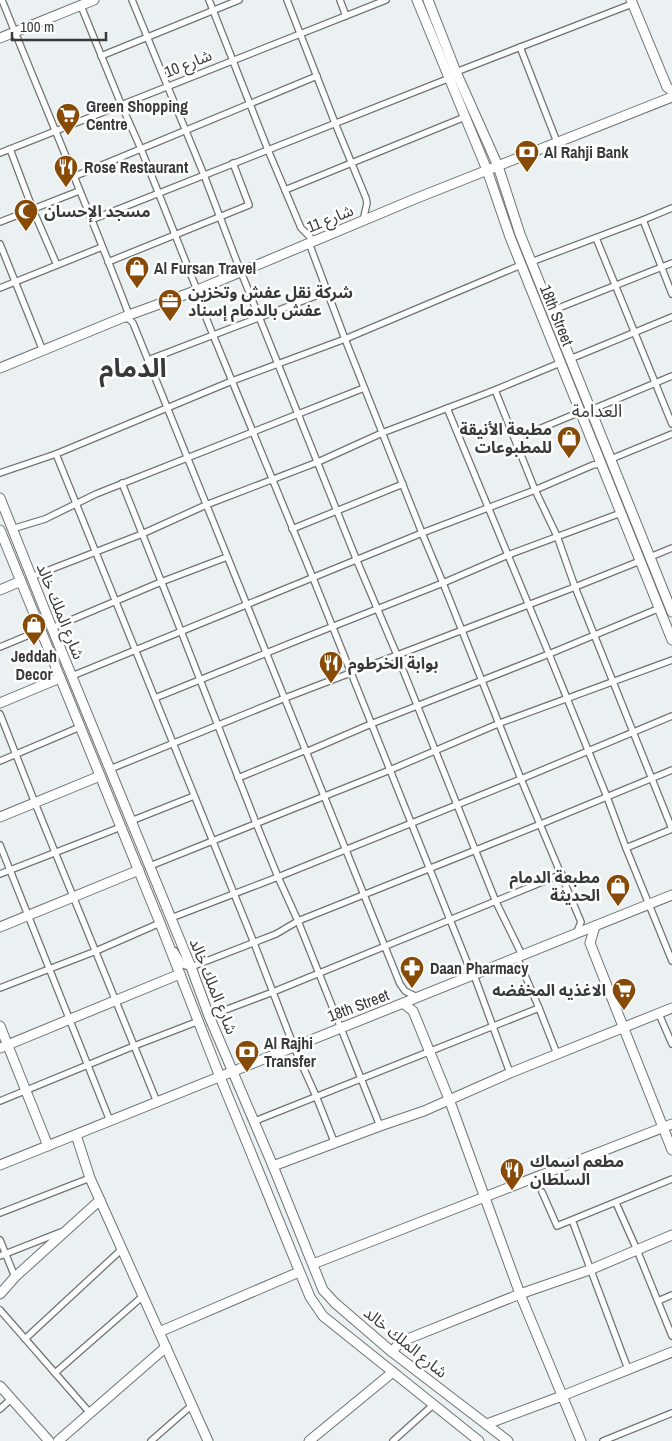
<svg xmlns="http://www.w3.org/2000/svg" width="672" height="1441" viewBox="0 0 672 1441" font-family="'Archivo Narrow','Noto Sans Arabic',sans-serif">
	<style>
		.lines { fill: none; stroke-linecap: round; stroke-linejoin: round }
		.street-casing { stroke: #6e7374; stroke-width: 8 }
		.secondary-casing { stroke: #6e7374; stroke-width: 11 }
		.primary-casing { stroke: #6e7374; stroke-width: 11 }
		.street { stroke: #fff; stroke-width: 5.5 }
		.secondary { stroke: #fff; stroke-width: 9 }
		.primary { stroke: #fff; stroke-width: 9 }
		.labels { text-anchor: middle; stroke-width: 5; stroke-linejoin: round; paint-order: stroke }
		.street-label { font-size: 16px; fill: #37393a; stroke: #fff }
		.poi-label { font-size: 16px; font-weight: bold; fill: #37393a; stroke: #fff; text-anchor: start }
		.neighbourhood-label { font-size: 18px; fill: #37393a; stroke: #fff }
		.town-label { font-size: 26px; font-weight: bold; fill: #37393a; stroke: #fff }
	</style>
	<rect width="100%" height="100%" fill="#ebf1f2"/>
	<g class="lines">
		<defs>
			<g id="street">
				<path d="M2,0C44,105 89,209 129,315"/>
				<path d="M132,0L204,175L237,262L357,561L397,655L496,902L522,955"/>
				<path d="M209,0L268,150L301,228L314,241"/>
				<path d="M287,0L335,123L366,198L367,203L363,221"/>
				<path d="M340,0L346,16"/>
				<path d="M81,6L121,104L141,149L197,290"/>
				<path d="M520,47L557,142"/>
				<path d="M101,56L239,0"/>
				<path d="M10,149L33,210L57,265"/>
				<path d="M0,153L386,0"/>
				<path d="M73,177L317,76"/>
				<path d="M285,190L465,117"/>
				<path d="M91,220L450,78L456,72L632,4"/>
				<path d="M643,220L672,294"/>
				<path d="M0,222L79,191"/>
				<path d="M596,238L672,424"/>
				<path d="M309,243L345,339L422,533L443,583L521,779L581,922L576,934"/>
				<path d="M0,244L43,351"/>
				<path d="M108,262L249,205L233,163"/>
				<path d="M531,262L643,220L672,208"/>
				<path d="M0,288L102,247"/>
				<path d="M195,291L313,578L469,967L468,977"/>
				<path d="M551,311L672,263"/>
				<path d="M123,318L129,319L133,323L400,984L405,991L417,997"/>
				<path d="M570,359L672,317"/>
				<path d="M148,360L326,292"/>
				<path d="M495,390L535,490L557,536L575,587L672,829"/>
				<path d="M447,408L549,654L607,797L626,848L672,961"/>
				<path d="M591,410L672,376"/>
				<path d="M515,439L580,412"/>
				<path d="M56,454L254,943L294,1047L316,1096L335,1144"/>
				<path d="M611,459L672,434"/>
				<path d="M0,473L56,454L232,381L345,339L521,265"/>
				<path d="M122,483L181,631L256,823L278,877L298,921L380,1126"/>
				<path d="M12,529L45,519L96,494L364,388"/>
				<path d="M292,529L403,484"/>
				<path d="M650,557L672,548"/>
				<path d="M31,577L142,534L206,505L318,462L382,433L495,390L560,363"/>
				<path d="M52,628L161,582L227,557"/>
				<path d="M0,647L41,630"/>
				<path d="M72,676L422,533L535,490L593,465L601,464"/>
				<path d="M155,698L301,639L443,583L508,555L621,513"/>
				<path d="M0,714L35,803L157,1102"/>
				<path d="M306,752L371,724L549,654L660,608"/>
				<path d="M0,761L80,727"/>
				<path d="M110,769L285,698L575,587L640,561"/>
				<path d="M238,778L306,750"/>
				<path d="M131,821L194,796"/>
				<path d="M0,845L110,1121"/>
				<path d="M626,848L672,829"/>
				<path d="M150,866L390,770L500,723L672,660"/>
				<path d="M0,874L121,827"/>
				<path d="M171,918L278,877L521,779L672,716"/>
				<path d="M175,951L183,965L191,967L276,934L298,921L541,824L672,770"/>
				<path d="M517,957L539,1008L557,1054"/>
				<path d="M474,975L510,1073"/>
				<path d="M0,988L96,951L160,923L162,925"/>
				<path d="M659,1014L672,1044"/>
				<path d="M209,1016L273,992L562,874"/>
				<path d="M0,1101L134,1046L199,1021"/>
				<path d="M255,1121L539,1008"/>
				<path d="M542,1192L557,1226L672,1179"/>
				<path d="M616,1203L637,1250L672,1336"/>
				<path d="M0,1213L90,1178"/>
				<path d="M572,1220L628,1369"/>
				<path d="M0,1240L15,1277"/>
				<path d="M0,1256L61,1232"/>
				<path d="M658,1301L672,1295"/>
				<path d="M0,1310L90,1413"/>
				<path d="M25,1339L122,1249"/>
				<path d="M55,1373L143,1296"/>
				<path d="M0,1409L11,1399"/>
				<path d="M151,1441L192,1405"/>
				<path d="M393,1441L433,1405"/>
				<path d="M603,1441L672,1413"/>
			</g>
			<g id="secondary">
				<path d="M417,0L487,170L510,237L672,640"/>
				<path d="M428,0L456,72L498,166L520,234L672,612"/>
				<path d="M631,0L667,87L672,91"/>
				<path d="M0,38L94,0"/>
				<path d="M0,368L129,315L195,291L417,198L672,97"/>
				<path d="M0,590L21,581"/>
				<path d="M0,703L60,678"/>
				<path d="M0,817L100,776"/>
				<path d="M595,926L590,943L672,1150"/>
				<path d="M0,927L139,870"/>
				<path d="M404,1004L413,1011L449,1099L520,1294L581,1441"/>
				<path d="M0,1026L48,1146"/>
				<path d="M0,1048L180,974"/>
				<path d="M76,1135L90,1178L208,1441"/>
				<path d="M0,1165L672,895"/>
				<path d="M273,1166L380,1126L424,1111L510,1073L672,1008"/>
				<path d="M313,1264L672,1124"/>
				<path d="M0,1294L15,1277L100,1200"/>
				<path d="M159,1332L299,1272"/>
				<path d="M392,1352L400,1342L520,1294L592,1269L672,1235"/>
				<path d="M0,1386L49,1441"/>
				<path d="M487,1424L562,1396L672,1352"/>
				<path d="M58,1441L166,1347"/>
				<path d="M309,1441L393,1372"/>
			</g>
			<g id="primary">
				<path d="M0,498L52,628L191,967L209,1016L273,1166L323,1290L335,1303L392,1352L508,1441"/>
				<path d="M0,530L160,923L220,1077L310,1297L323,1316L479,1441"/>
			</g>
		</defs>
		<use href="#street" class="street-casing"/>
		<use href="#secondary" class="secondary-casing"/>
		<use href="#primary" class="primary-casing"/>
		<use href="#street" class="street"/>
		<use href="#secondary" class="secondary"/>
		<use href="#primary" class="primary"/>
	</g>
	<defs>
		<symbol id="supermarket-pin" viewBox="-11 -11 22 30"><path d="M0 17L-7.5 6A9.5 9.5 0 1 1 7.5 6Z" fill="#874b07" stroke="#fff"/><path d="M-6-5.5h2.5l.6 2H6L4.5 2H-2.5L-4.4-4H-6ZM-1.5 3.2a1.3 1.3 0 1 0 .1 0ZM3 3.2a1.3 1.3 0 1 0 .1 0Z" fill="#fff"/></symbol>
		<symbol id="bank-pin" viewBox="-11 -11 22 30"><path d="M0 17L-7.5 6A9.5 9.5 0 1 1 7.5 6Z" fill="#874b07" stroke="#fff"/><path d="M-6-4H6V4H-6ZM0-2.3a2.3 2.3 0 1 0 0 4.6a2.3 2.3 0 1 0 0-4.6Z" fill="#fff"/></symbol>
		<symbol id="restaurant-pin" viewBox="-11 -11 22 30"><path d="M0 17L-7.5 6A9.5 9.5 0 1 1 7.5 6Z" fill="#874b07" stroke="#fff"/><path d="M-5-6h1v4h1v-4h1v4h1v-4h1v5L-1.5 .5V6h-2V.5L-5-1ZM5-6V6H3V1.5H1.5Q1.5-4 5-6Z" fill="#fff"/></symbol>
		<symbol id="mosque-pin" viewBox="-11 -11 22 30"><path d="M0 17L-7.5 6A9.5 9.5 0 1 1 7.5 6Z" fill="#874b07" stroke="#fff"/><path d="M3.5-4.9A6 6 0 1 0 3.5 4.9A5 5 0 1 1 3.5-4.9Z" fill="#fff"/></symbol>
		<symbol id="shop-pin" viewBox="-11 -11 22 30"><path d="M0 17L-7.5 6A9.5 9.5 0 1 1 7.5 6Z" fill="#874b07" stroke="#fff"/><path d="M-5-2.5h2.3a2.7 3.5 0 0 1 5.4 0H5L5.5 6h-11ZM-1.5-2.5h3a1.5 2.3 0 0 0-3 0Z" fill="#fff"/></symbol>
		<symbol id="office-pin" viewBox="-11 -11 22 30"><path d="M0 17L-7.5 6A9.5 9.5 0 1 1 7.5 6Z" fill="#874b07" stroke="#fff"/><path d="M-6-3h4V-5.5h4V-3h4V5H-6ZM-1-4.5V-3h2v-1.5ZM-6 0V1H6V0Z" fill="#fff"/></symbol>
		<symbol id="pharmacy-pin" viewBox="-11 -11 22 30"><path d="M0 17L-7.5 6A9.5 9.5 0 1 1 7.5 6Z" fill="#874b07" stroke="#fff"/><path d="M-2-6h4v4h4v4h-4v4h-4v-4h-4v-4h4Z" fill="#fff"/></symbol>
	</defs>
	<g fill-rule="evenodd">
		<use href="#supermarket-pin" x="54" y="101" width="28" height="38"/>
		<use href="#bank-pin" x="513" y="138" width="28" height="38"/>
		<use href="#restaurant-pin" x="52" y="153" width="28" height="38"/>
		<use href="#mosque-pin" x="12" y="197" width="28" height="38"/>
		<use href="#shop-pin" x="123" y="254" width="28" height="38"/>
		<use href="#office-pin" x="156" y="287" width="28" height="38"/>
		<use href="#shop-pin" x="555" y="424" width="28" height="38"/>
		<use href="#shop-pin" x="20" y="611" width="28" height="38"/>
		<use href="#restaurant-pin" x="317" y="649" width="28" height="38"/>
		<use href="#shop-pin" x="604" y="872" width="28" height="38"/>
		<use href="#pharmacy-pin" x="398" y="954" width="28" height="38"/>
		<use href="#supermarket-pin" x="610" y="976" width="28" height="38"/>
		<use href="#bank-pin" x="233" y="1038" width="28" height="38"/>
		<use href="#restaurant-pin" x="498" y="1156" width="28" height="38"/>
	</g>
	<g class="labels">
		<g class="street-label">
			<text transform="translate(188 63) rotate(-22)" y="6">شارع 10</text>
			<text transform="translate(330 218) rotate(-22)" y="6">شارع 11</text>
			<text transform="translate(557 315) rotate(68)" y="6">18th Street</text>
			<text transform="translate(61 611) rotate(68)" y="6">شارع الملك خالد</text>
			<text transform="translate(214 986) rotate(68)" y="6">شارع الملك خالد</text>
			<text transform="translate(358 1005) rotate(-21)" y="6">18th Street</text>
			<text transform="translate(406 1342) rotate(39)" y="6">شارع الملك خالد</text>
		</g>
		<g class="poi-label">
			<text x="86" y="112">Green Shopping<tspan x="86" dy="18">Centre</tspan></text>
			<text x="544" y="158">Al Rahji Bank</text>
			<text x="84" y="173">Rose Restaurant</text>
			<text x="44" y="217">مسجد الإحسان</text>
			<text x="154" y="274">Al Fursan Travel</text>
			<text x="188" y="298">شركة نقل عفش وتخزين<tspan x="188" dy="18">عفش بالدمام إسناد</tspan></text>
			<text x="552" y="435" text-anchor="end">مطبعة الأنيقة<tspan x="552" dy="18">للمطبوعات</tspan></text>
			<text x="34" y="662" text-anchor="middle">Jeddah<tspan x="34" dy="18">Decor</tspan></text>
			<text x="348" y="669">بوابة الخرطوم</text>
			<text x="600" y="883" text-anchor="end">مطبعة الدمام<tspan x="600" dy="18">الحديثة</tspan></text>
			<text x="430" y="974">Daan Pharmacy</text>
			<text x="606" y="996" text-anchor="end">الاغذيه المخفضه</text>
			<text x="264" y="1049">Al Rajhi<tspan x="264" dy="18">Transfer</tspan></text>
			<text x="530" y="1167">مطعم اسماك<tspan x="530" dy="18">السلطان</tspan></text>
		</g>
		<g class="neighbourhood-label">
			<text x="597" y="417">العدامة</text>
		</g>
		<g class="town-label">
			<text x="133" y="377">الدمام</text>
		</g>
	</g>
	<path d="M12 32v8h94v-8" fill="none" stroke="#37393a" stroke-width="2.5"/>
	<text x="20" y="32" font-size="15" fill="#37393a" stroke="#ffffff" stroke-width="4" paint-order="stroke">100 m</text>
</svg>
